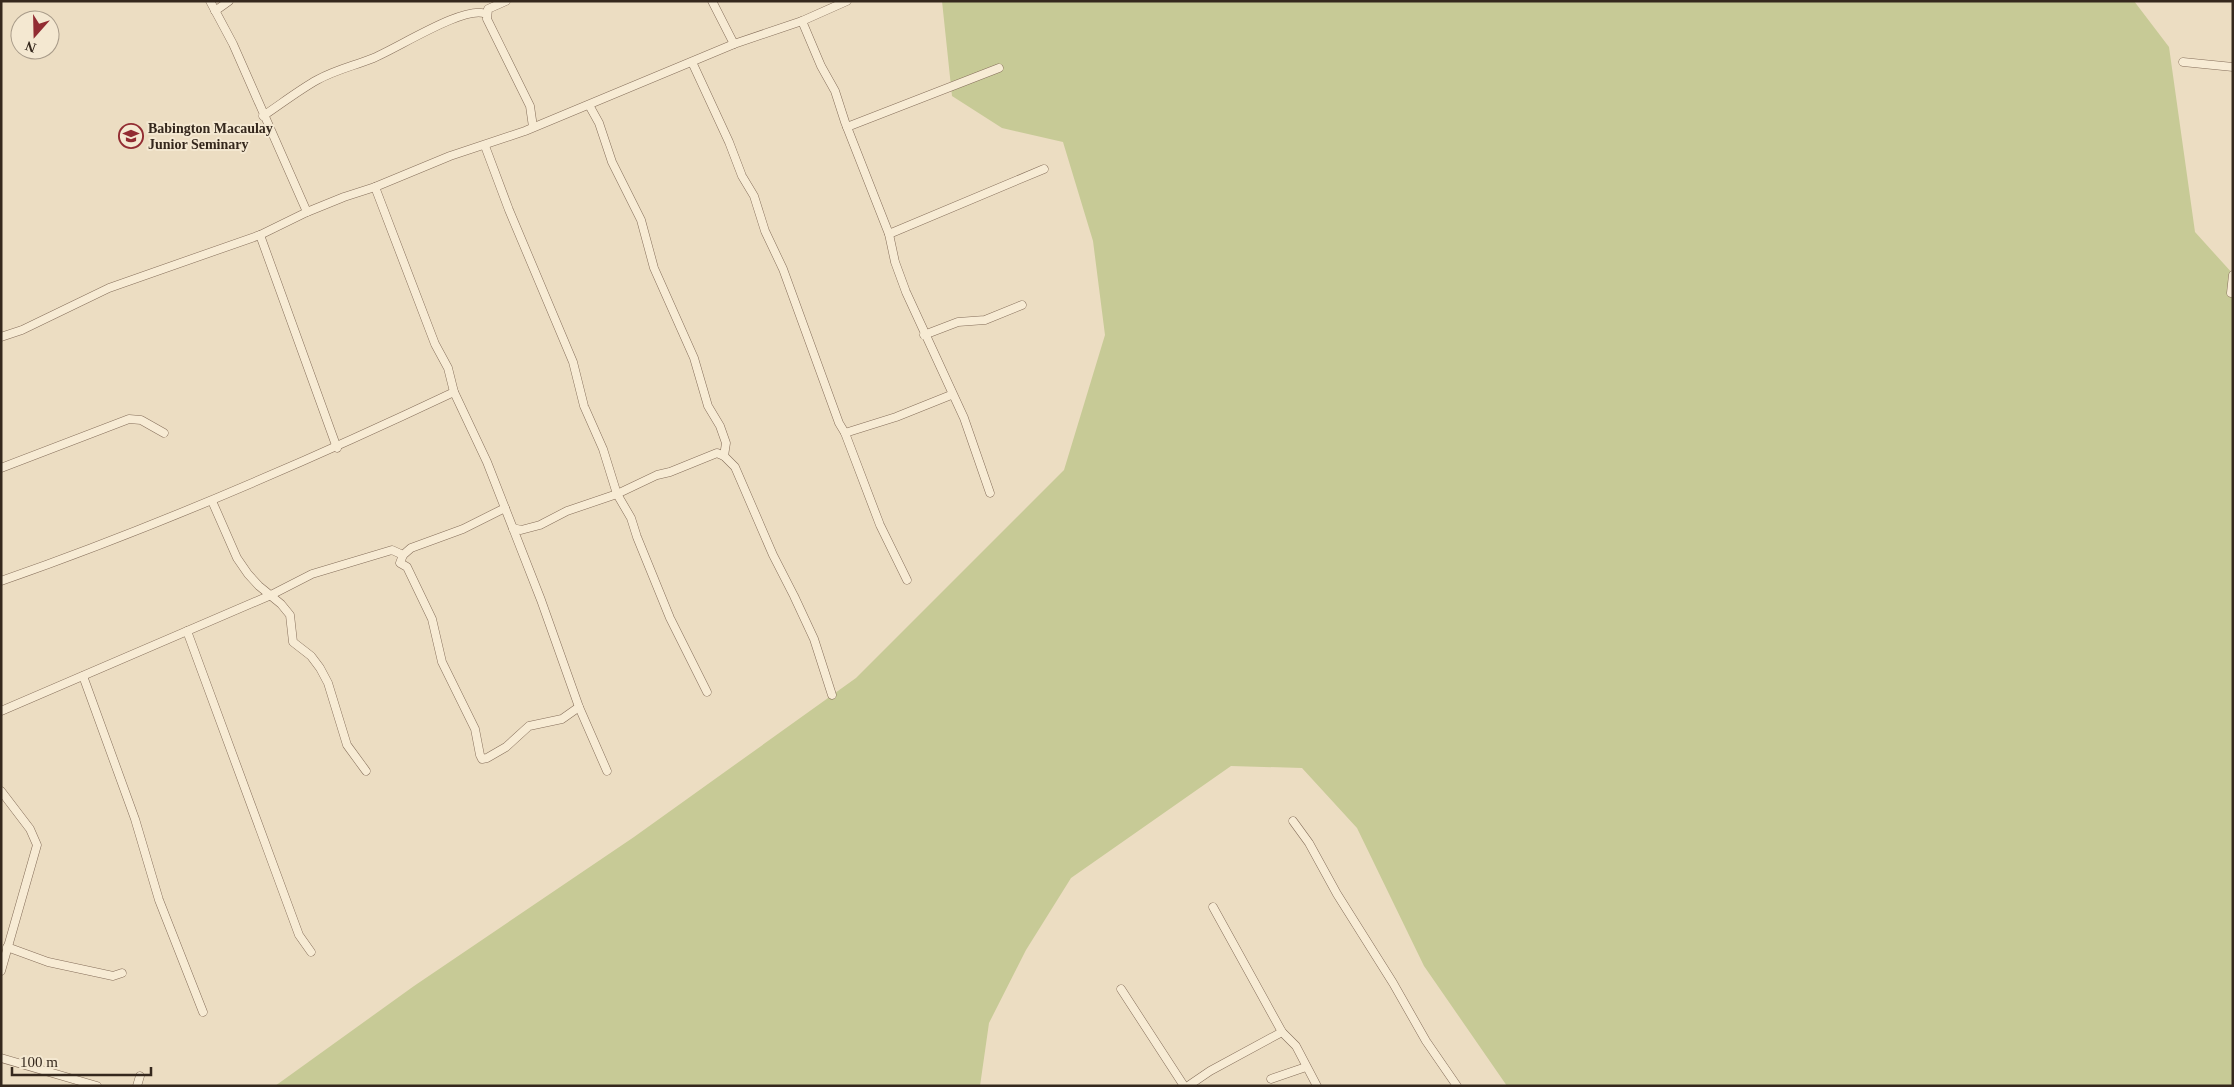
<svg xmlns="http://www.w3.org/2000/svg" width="2234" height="1087" viewBox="0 0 2234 1087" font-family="Georgia,serif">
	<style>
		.green { fill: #c7ca96 }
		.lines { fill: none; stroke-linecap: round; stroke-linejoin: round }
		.minor-casing { stroke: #856e5a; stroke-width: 9 }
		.minor { stroke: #f7ebd4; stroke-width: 8 }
		.labels { text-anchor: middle; stroke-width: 4; stroke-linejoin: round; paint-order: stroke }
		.poi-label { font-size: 14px; font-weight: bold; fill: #35281d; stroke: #f4e8d1; text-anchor: start }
	</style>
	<rect width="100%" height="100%" fill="#ecddc2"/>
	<path class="green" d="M942,1H2134L2169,47L2195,232L2233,274V1086H1507L1424,966L1357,828L1302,768L1231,766L1071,878L1026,950L989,1023L980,1086H275L414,986L634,837L856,678L1064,470L1105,335L1093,241L1063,142L1002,128L952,96Z"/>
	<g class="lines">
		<defs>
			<g id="minor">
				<path d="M210,1L233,44L307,212"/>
				<path d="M506,1L488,9L487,19L530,106L533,127"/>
				<path d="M712,1L734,44"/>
				<path d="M215,11L229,1"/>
				<path d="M802,21L821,66L835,91L845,122L889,234L895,262L906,292L964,418L990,493"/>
				<path d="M692,62L729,142L742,176L754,196L765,231L783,269L839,423L845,433L880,525L907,580"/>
				<path d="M2183,62L2233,67"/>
				<path d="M263,116C281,104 299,90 317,80C335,70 353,66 371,59C395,50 465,4 486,14"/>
				<path d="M847,127L999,68"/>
				<path d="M485,146L509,210L573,362L584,406L603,449L617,494L631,518L637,537L670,618L707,692"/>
				<path d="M375,187L435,344L448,368L454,392L487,462L541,600L579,707L607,771"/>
				<path d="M889,234L1044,169"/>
				<path d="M260,235L337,448"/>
				<path d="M2231,293L2233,275"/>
				<path d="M924,335L958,322L985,320L1022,305"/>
				<path d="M1,337L22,330L109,288L260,235L307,212L344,197L375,187L450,156L525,131L734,44L802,21L847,1"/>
				<path d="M845,433L896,417L951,395"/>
				<path d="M724,456L735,467L773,555L794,596L814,639L832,695"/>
				<path d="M1,468L129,419L141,420L164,433"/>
				<path d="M212,501L237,558L248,574L259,586L281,604L290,615L293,642L311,656L320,668L328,683L347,745L366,771"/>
				<path d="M513,528L521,530L540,525L567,511L617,494L657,475L670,472L717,453L724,456L726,443L720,426L708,406L694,358L654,268L641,220L612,162L599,123L589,105"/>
				<path d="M403,555L400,563L407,567L432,619L442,662L475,729L480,755L482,759L487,758L506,747L529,726L562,719L579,707"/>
				<path d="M1,581C156,527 306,462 454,392"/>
				<path d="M187,631L299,935L311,952"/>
				<path d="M83,676L135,819L159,900L203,1012"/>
				<path d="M1,711L271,595L312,574L392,550L403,555L411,548L463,529L505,508"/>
				<path d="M1,791L30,829L37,845L1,971"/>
				<path d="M1293,821L1309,843L1337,894L1393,983L1426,1041L1457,1086"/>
				<path d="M1213,907L1282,1032L1296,1046L1317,1086"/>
				<path d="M7,947L48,962L113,976L122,973"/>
				<path d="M1121,989L1184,1086"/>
				<path d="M1,1058L97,1086"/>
				<path d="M1271,1079L1306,1067"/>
				<path d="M137,1086L140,1076"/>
				<path d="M1188,1086L1210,1071L1282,1032"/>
			</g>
		</defs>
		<use href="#minor" class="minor-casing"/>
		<use href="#minor" class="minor"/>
	</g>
	<defs>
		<symbol id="school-ring" viewBox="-11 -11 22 22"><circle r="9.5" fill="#f4e8d1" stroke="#922c32" stroke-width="1.5"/><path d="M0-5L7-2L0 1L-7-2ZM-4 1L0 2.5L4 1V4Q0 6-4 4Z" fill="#922c32"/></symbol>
	</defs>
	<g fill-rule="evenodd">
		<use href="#school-ring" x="117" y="122" width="28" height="28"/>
	</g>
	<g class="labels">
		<g class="poi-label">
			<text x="148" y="133">Babington Macaulay<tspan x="148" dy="16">Junior Seminary</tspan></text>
		</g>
	</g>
	<rect width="2234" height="1087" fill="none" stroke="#35281d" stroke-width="5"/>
	<g transform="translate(35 35) rotate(200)"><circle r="24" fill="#f4e8d1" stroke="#a89b89"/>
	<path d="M0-4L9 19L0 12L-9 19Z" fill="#922c32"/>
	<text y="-8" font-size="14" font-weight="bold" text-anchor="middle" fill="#35281d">N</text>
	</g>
	<path d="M12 1067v8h139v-8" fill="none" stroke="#35281d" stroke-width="2.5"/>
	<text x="20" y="1067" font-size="15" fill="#35281d" stroke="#f4e8d1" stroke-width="4" paint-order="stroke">100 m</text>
</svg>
